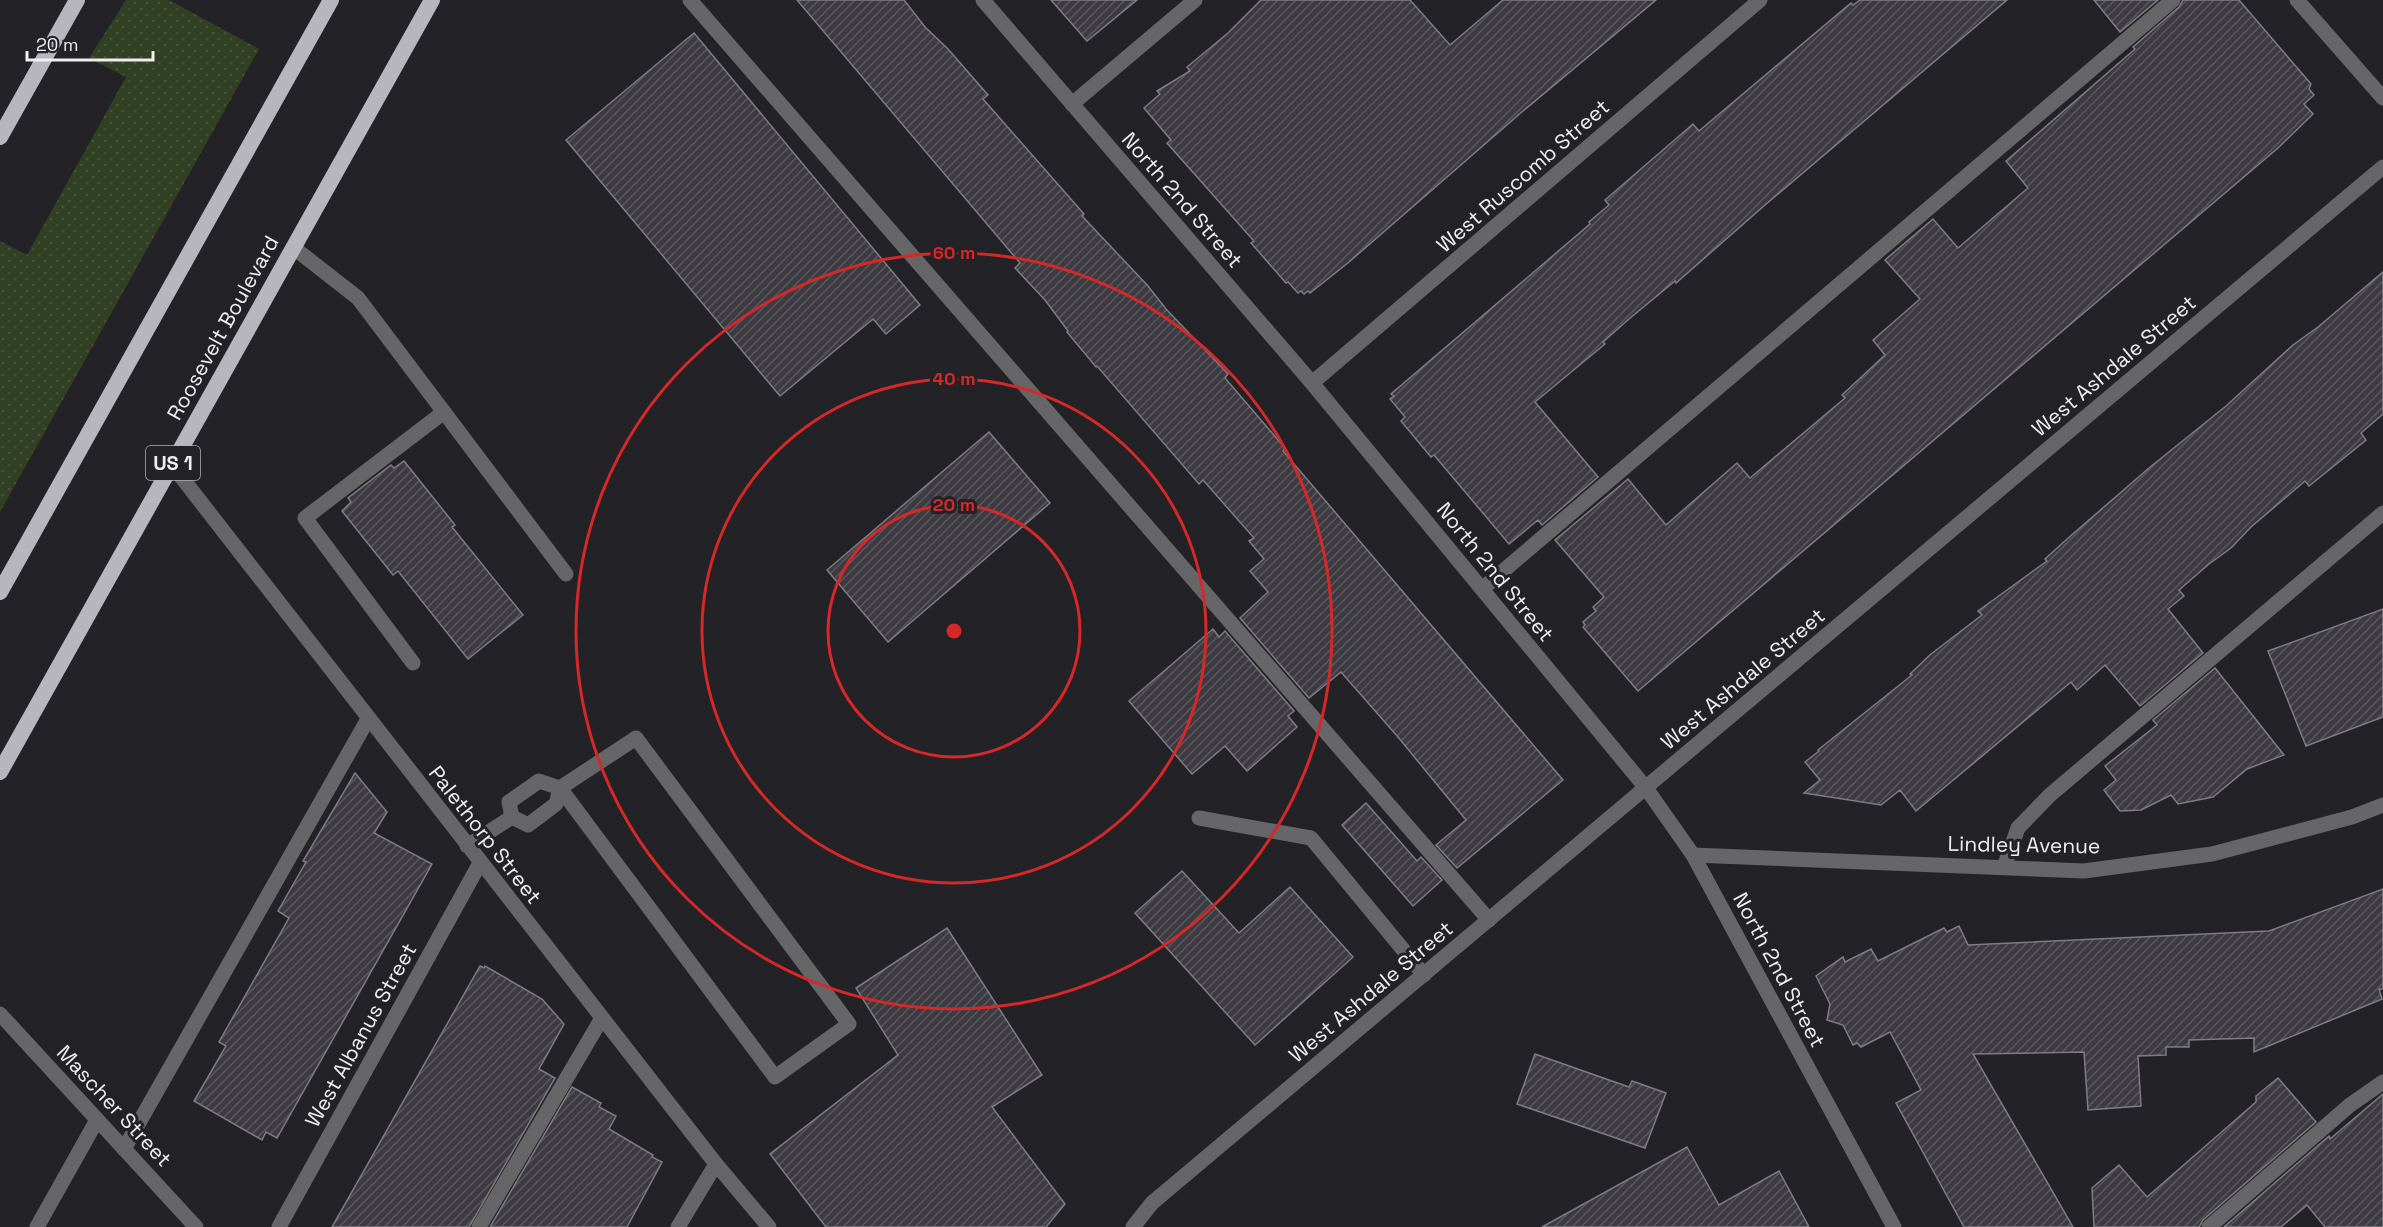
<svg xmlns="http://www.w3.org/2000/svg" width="2383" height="1227" viewBox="0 0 2383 1227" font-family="'Space Grotesk',sans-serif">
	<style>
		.grass { fill: url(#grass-dots) }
		.building { fill: url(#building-hatch); stroke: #7e7d83; stroke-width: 1.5 }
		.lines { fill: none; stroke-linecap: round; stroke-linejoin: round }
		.service { stroke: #666669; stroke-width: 15 }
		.minor { stroke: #666669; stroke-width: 15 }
		.tertiary { stroke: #666669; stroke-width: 15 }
		.trunk { stroke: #b8b6bd; stroke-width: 16 }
		.ring { fill: none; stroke: #d62828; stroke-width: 3 }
		.labels { text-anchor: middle; stroke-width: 6; stroke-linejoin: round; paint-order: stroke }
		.shield { fill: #232227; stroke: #b2b1b5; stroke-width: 1.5 }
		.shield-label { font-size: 20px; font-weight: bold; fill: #efeef2 }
		.street-label { font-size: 21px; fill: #efeef2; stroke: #232227 }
		.centre { fill: #d62828; stroke: #232227; stroke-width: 3 }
		.ring-label { font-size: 18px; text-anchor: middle; font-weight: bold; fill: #d62828; stroke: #232227; stroke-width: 6; stroke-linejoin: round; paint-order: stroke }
	</style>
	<defs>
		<pattern id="grass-dots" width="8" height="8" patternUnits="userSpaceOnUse" patternTransform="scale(1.5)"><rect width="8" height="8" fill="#314023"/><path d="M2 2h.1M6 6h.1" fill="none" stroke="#455339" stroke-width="1.8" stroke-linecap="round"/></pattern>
		<pattern id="building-hatch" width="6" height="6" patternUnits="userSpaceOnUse" patternTransform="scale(1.5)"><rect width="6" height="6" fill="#3d3b41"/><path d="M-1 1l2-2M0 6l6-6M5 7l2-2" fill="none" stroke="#59585d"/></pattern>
	</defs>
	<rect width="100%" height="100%" fill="#232227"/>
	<path class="grass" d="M126,0H169L259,49L0,512V241L27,255L126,77L89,58Z"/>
	<g class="building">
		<path d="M797,0H904L925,27L948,49L988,95L983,99L1084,214L1082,216L1148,286L1166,309L1228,374L1225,378L1285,448L1283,451L1563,780L1457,868L1436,845L1466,820L1398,737L1341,672L1309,698L1240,618L1268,592L1250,571L1264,559L1249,541L1254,538L1203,480L1199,484L1097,366L1096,367L1067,332L1068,331L1045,300L1015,268L1020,263Z"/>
		<path d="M1051,0H1137L1087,41Z"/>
		<path d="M1261,0H1410L1450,45L1503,0H1656L1523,111L1349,262L1310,293L1308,291L1304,294L1301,291L1298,293L1288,282L1286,283L1251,243L1254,241L1167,143L1171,140L1144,108L1160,94L1157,91L1190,71L1187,67L1228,33Z"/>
		<path d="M1860,0H2007L1765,205L1676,283L1675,281L1629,319L1603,342L1605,344L1535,402L1598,477L1542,525L1538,520L1509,544L1434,455L1431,457L1401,421L1405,417L1390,399L1394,396L1391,394L1590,224L1589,222L1609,205L1605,200L1693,124L1699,131L1851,3L1853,5Z"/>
		<path d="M2094,0H2158L2120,32Z"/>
		<path d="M2183,0H2239L2311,84L2309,89L2314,95L2304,104L2313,114L2278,148L1638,691L1583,627L1585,625L1583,622L1596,611L1593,607L1604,597L1555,540L1628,479L1666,525L1737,463L1750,478L1845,398L1842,395L1885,355L1873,340L1920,299L1885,260L1933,219L1958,248L2028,188L2006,161L2135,49L2133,47L2179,7Z"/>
		<path d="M694,33L920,305L886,334L873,319L780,396L566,140Z"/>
		<path d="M2383,272V414L2361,433L2366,440L2309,486L2305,481L2251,527L2231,548L2209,564L2179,590L2184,596L2168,609L2203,653L2140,706L2105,665L2077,690L2071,682L1916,811L1900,790L1881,805L1804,793L1820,780L1805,762L1819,751L1818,750L1912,675L1910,674L1931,654L1982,615L1978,611L2047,561L2045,559L2067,539L2149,468L2226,406L2293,345L2318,327Z"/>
		<path d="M989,432L1050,503L888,642L827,570Z"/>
		<path d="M404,461L455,525L452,527L523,615L468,659L398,571L393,575L342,511L351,502L348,498L391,465L394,468Z"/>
		<path d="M2383,609V717L2306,746L2268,651Z"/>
		<path d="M1213,629L1219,637L1225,631L1294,711L1288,716L1297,727L1247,771L1225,746L1192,774L1129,701Z"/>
		<path d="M2215,668L2284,755L2247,769L2213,797L2178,804L2171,795L2141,810L2120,811L2104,790L2116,780L2105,766L2157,725L2153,720Z"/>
		<path d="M355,773L387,812L374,833L432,864L277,1138L266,1132L262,1140L194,1101L226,1046L219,1042L289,918L278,911L306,862L303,861Z"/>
		<path d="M1366,803L1417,861L1421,857L1442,880L1413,906L1342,825Z"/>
		<path d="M1182,871L1239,933L1290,887L1353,957L1255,1045L1135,913Z"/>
		<path d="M2383,889V989H2379L2382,999L2254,1052V1038L2189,1040V1047H2166V1055L2138,1056L2141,1106L2088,1110L2084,1052L1973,1054L2073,1227H1964L1896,1103L1921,1090L1890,1032L1861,1047L1857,1043L1853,1045L1843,1025L1827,1020L1830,1004L1816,976L1843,957L1845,962L1871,949L1878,961L1944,928L1947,932L1959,926L1968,945L2269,931Z"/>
		<path d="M947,928L1042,1075L992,1107L1065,1204L1046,1227H826L770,1154L898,1055L856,988Z"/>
		<path d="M480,966L484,968L485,966L542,999L564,1024L539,1069L555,1078L469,1227H332Z"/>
		<path d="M1535,1054L1629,1087L1632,1081L1666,1093L1645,1148L1517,1104Z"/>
		<path d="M2278,1078L2316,1122L2203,1220L2199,1227H2094L2092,1188L2119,1165L2147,1197L2256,1102V1096Z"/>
		<path d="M572,1087L601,1103L599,1107L616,1116L609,1129L653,1155L652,1157L662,1162L627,1227H490Z"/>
		<path d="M2383,1094V1227H2325L2307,1205L2281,1227H2224L2329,1136L2330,1139Z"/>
		<path d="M1687,1147L1719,1205L1779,1171L1809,1227H1542Z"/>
	</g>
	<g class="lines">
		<g class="service">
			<path d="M690,0L1489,920"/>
			<path d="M294,248L358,298L566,574"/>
			<path d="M1482,589L2173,0"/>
			<path d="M413,663L305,518L444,412"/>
			<path d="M636,738L849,1024L775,1077L560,788Z"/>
			<path d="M539,781L560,788L556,804L528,825L512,817L509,802Z"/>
			<path d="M1199,818L1311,838L1424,975"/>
			<path d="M467,846L512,817"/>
			<path d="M2004,867L2018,828L2050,795L2383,513"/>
			<path d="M124,1149L368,719"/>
			<path d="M37,1227L97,1120"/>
			<path d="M479,1227L602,1018"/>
			<path d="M2209,1227L2350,1105L2383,1082"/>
		</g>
		<g class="minor">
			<path d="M983,0L1312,383L1646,788L1693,855L1894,1227"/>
			<path d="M2297,0L2383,98"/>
			<path d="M1072,104L1195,0"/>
			<path d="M1312,383L1760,0"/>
			<path d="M172,465L716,1164L769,1227"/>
			<path d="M1693,855L2084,871L2212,854L2352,817L2383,805"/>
			<path d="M279,1227L480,863"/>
			<path d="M678,1227L716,1164"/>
			<path d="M1133,1227L1152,1203L2383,167"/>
		</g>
		<path class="tertiary" d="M0,1014L196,1227"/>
		<g class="trunk">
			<path d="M0,137L77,0"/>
			<path d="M0,592L331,0"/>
			<path d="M0,772L432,0"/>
		</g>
	</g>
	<g class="ring">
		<circle cx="954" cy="631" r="126"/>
		<circle cx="954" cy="631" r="252"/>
		<circle cx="954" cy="631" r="378"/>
	</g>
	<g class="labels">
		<rect class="shield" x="146" y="446" width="54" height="34" rx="4.5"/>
		<g class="shield-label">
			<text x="173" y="470">US 1</text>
		</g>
		<g class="street-label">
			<text transform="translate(1523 176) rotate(-41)" y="7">West Ruscomb Street</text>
			<text transform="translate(1182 200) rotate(49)" y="7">North 2nd Street</text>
			<text transform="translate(223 328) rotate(-61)" y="7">Roosevelt Boulevard</text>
			<text transform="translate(2114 366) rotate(-40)" y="7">West Ashdale Street</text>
			<text transform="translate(1495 572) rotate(51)" y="7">North 2nd Street</text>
			<text transform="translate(1743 679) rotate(-40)" y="7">West Ashdale Street</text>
			<text transform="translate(485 835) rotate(52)" y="7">Palethorp Street</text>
			<text transform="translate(2024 845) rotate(1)" y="7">Lindley Avenue</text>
			<text transform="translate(1779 970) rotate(62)" y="7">North 2nd Street</text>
			<text transform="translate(1371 992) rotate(-40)" y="7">West Ashdale Street</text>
			<text transform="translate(361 1035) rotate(-61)" y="7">West Albanus Street</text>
			<text transform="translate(114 1106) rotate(47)" y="7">Mascher Street</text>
		</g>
	</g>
	<circle cx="954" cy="631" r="9" class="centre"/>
	<g class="ring-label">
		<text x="954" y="259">60 m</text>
		<text x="954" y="385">40 m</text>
		<text x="954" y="511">20 m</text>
	</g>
	<path d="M27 51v9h126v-9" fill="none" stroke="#efeef2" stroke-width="3"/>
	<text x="36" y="51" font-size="18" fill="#efeef2" stroke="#232227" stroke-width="4.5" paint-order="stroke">20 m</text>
</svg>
